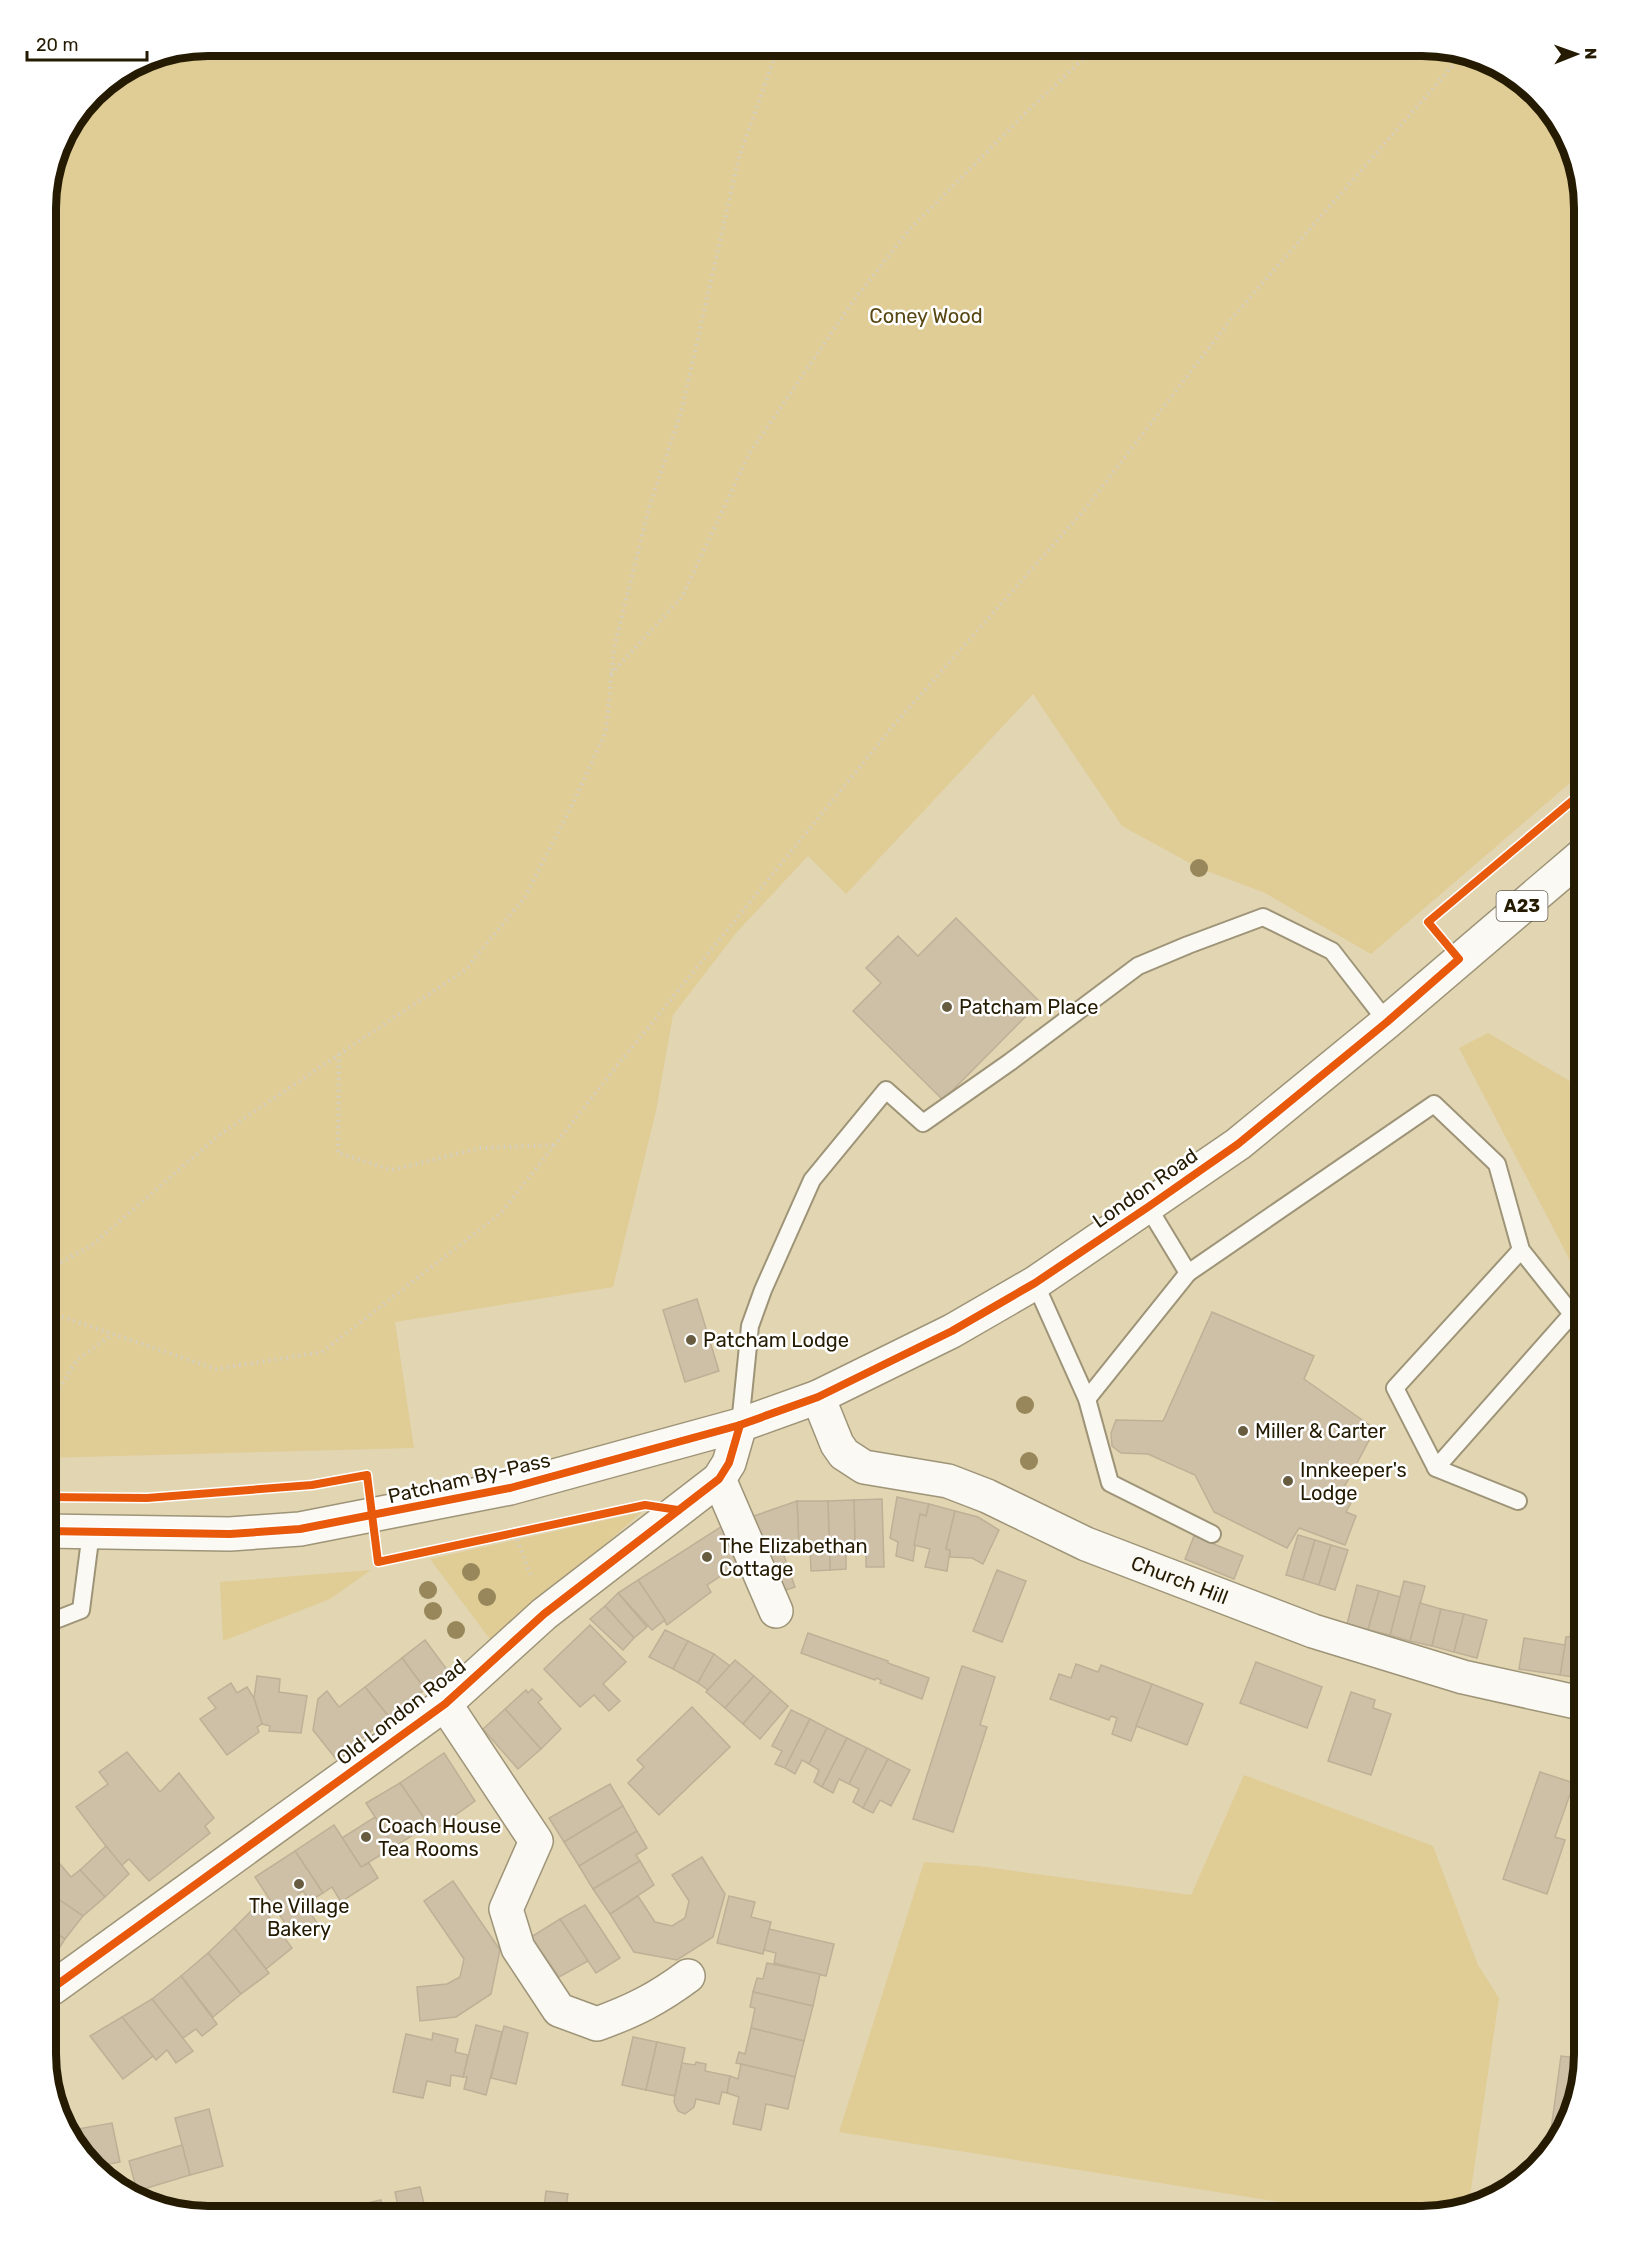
<svg xmlns="http://www.w3.org/2000/svg" width="1630" height="2261" viewBox="0 0 1630 2261" font-family="Rubik,sans-serif">
	<style>
		.green { fill: #e0cc95 }
		.building { fill: #cec0a6; stroke: #beb096; stroke-width: 1.5 }
		.lines { fill: none; stroke-linecap: round; stroke-linejoin: round }
		.service-casing { stroke: #9e9478; stroke-width: 20 }
		.minor-casing { stroke: #9e9478; stroke-width: 36 }
		.trunk-casing { stroke: #9e9478; stroke-width: 36 }
		.path { stroke: #d4cfc4; stroke-width: 4; stroke-dasharray: 1.5 4.5; stroke-linecap: butt }
		.service { stroke: #fbf9f3; stroke-width: 16 }
		.minor { stroke: #fbf9f3; stroke-width: 33 }
		.trunk { stroke: #fbf9f3; stroke-width: 33 }
		.cycleway-casing { stroke: #fff; stroke-width: 11 }
		.cycleway { stroke: #e8590c; stroke-width: 8 }
		.tree { fill: #97875a }
		.poi-dot { fill: #675c40; stroke: #fff; stroke-width: 2 }
		.labels { text-anchor: middle; stroke-width: 5; stroke-linejoin: round; paint-order: stroke }
		.shield { fill: #fff; stroke: #665f4e; stroke-width: 1.5 }
		.shield-label { font-size: 18px; font-weight: bold; fill: #251b02 }
		.park-label { font-size: 20px; fill: #594712; stroke: #fff }
		.poi-label { font-size: 20px; fill: #251b02; stroke: #fff; text-anchor: start }
		.street-label { font-size: 20px; fill: #251b02; stroke: #fff }
		.rim { fill: none; stroke: #251b02; stroke-width: 8 }
	</style>
	<rect width="100%" height="100%" fill="#e2d5b2"/>
	<g class="green">
		<path d="M207,45H1433L1504,67L1563,126L1585,207V770L1371,954L1265,893L1199,868L1122,826L1033,694L846,894L808,856L736,933L673,1015L656,1111L613,1287L395,1322L414,1448L45,1458V196L62,136L100,86L146,57Z"/>
		<path d="M1488,1033L1585,1090V1289L1459,1048Z"/>
		<path d="M642,1512L492,1642L430,1559Z"/>
		<path d="M371,1570L330,1599L223,1641L220,1582Z"/>
		<path d="M1244,1775L1433,1846L1478,1965L1499,1998L1469,2203L1423,2216H1369L839,2132L924,1862L978,1866L1191,1895Z"/>
	</g>
	<g class="building">
		<path d="M956,918L1040,1002L943,1100L853,1011L881,983L866,968L898,936L918,956Z"/>
		<path d="M697,1299L719,1371L685,1382L663,1310Z"/>
		<path d="M1212,1312L1314,1356L1304,1379L1375,1429L1339,1497L1351,1503L1346,1512L1356,1516L1345,1545L1299,1528L1287,1548L1214,1512L1195,1475L1148,1454L1121,1453L1112,1446L1111,1433L1116,1420L1163,1421Z"/>
		<path d="M897,1497L929,1504L926,1516L920,1514L913,1561L896,1556L898,1542L890,1538Z"/>
		<path d="M882,1499L884,1567H866V1545H855L854,1500Z"/>
		<path d="M854,1500L855,1545H846V1569L830,1570L828,1501Z"/>
		<path d="M797,1501H828L830,1570L811,1571L810,1547H799Z"/>
		<path d="M797,1501L799,1547L783,1553L795,1587L770,1595L745,1519Z"/>
		<path d="M929,1504L955,1511L946,1549L950,1550L947,1571L925,1567L930,1549L914,1545L920,1514L926,1516Z"/>
		<path d="M955,1511L978,1517L999,1530L983,1564L972,1558L950,1557V1550L946,1549Z"/>
		<path d="M727,1523L745,1560L707,1585L711,1592L667,1625L638,1580Z"/>
		<path d="M1585,1529V1550L1579,1548Z"/>
		<path d="M1298,1535L1315,1540L1303,1580L1286,1575Z"/>
		<path d="M1194,1536L1243,1556L1234,1579L1185,1559Z"/>
		<path d="M1315,1540L1331,1545L1319,1585L1303,1580Z"/>
		<path d="M1331,1545L1348,1550L1335,1590L1319,1585Z"/>
		<path d="M997,1570L1026,1581L1002,1642L973,1631Z"/>
		<path d="M638,1580L665,1620L652,1630L618,1593Z"/>
		<path d="M1404,1581L1425,1586L1410,1641L1390,1635Z"/>
		<path d="M1357,1585L1379,1591L1368,1630L1347,1624Z"/>
		<path d="M1379,1591L1400,1597L1390,1635L1368,1630Z"/>
		<path d="M618,1593L647,1627L634,1638L605,1606Z"/>
		<path d="M1420,1603L1441,1609L1432,1646L1410,1641Z"/>
		<path d="M605,1606L634,1638L623,1650L590,1619Z"/>
		<path d="M1441,1609L1464,1614L1454,1652L1432,1646Z"/>
		<path d="M1464,1614L1487,1620L1477,1658L1454,1652Z"/>
		<path d="M1572,1622L1585,1624V1679L1560,1675L1566,1637H1570Z"/>
		<path d="M590,1625L626,1662L603,1684L620,1701L609,1711L594,1695L580,1707L544,1669Z"/>
		<path d="M665,1630L688,1641L673,1669L649,1657Z"/>
		<path d="M808,1633L888,1661V1663L929,1678L922,1699L880,1683L881,1680L876,1678L875,1680L801,1653Z"/>
		<path d="M1524,1638L1565,1645L1560,1675L1519,1669Z"/>
		<path d="M425,1640L448,1671L425,1689L402,1658Z"/>
		<path d="M688,1641L714,1654L698,1683L673,1669Z"/>
		<path d="M714,1654L730,1666L708,1690L698,1683Z"/>
		<path d="M402,1658L425,1689L389,1717L365,1687Z"/>
		<path d="M735,1660L754,1676L725,1708L706,1692Z"/>
		<path d="M1256,1662L1322,1687L1307,1728L1240,1703Z"/>
		<path d="M1076,1664L1098,1672L1101,1665L1152,1684L1131,1741L1112,1734L1117,1718L1111,1716L1109,1720L1050,1699L1059,1674L1071,1678Z"/>
		<path d="M962,1666L995,1677L980,1725L987,1727L953,1832L913,1819Z"/>
		<path d="M257,1676L280,1679L279,1692L307,1696L301,1733L269,1731L270,1726L262,1724L254,1698Z"/>
		<path d="M754,1676L771,1691L743,1724L725,1708Z"/>
		<path d="M231,1683L237,1693L247,1687L254,1698L262,1724L257,1727L259,1732L227,1755L200,1719L216,1708L208,1698Z"/>
		<path d="M1152,1684L1203,1704L1187,1745L1136,1726Z"/>
		<path d="M365,1687L389,1717L336,1759L313,1730L318,1699L327,1691L339,1707Z"/>
		<path d="M532,1689L542,1699L538,1702L561,1729L541,1749L505,1709L526,1690L528,1693Z"/>
		<path d="M771,1691L788,1706L760,1739L743,1724Z"/>
		<path d="M1351,1692L1375,1700L1373,1708L1391,1714L1371,1775L1328,1761Z"/>
		<path d="M692,1707L730,1747L659,1815L628,1783L644,1767L637,1760Z"/>
		<path d="M505,1709L541,1749L518,1769L483,1729Z"/>
		<path d="M791,1710L810,1719L785,1768L775,1764L782,1751L772,1746Z"/>
		<path d="M810,1719L827,1728L809,1764L802,1760L795,1774L785,1768Z"/>
		<path d="M827,1728L847,1738L822,1787L814,1782L819,1770L809,1764Z"/>
		<path d="M847,1738L867,1748L849,1784L839,1779L833,1793L822,1787Z"/>
		<path d="M867,1748L888,1759L863,1808L853,1802L859,1789L849,1784Z"/>
		<path d="M127,1752L160,1792L179,1773L214,1818L205,1826L210,1833L149,1881L129,1859L121,1866L76,1807L108,1784L99,1772Z"/>
		<path d="M444,1753L475,1801L433,1831L400,1783Z"/>
		<path d="M888,1759L910,1770L891,1806L880,1800L873,1813L863,1808Z"/>
		<path d="M1540,1772L1574,1783L1555,1837L1565,1840L1547,1894L1503,1879Z"/>
		<path d="M400,1783L429,1825L394,1847L366,1803Z"/>
		<path d="M610,1784L623,1806L564,1842L549,1818Z"/>
		<path d="M623,1806L637,1831L579,1866L564,1842Z"/>
		<path d="M375,1817L394,1847L361,1867L342,1838Z"/>
		<path d="M334,1825L361,1867L369,1863L378,1878L341,1902L332,1887L323,1893L295,1851Z"/>
		<path d="M637,1831L647,1848L636,1855L640,1861L593,1889L579,1866Z"/>
		<path d="M106,1846L129,1874L105,1897L80,1870Z"/>
		<path d="M295,1851L323,1893L310,1901L303,1891L298,1894L317,1923L294,1937L255,1877Z"/>
		<path d="M702,1857L725,1894L713,1937L677,1960L634,1952L610,1914L638,1896L655,1922L672,1926L685,1918L689,1901L672,1875Z"/>
		<path d="M640,1861L654,1885L610,1914L593,1889Z"/>
		<path d="M60,1864L71,1877L80,1870L105,1897L83,1916L45,1890V1878Z"/>
		<path d="M453,1881L500,1950L491,1994L456,2017L420,2021L417,1987L447,1984L460,1977L464,1959L424,1901Z"/>
		<path d="M45,1890L83,1916L65,1939L45,1926Z"/>
		<path d="M729,1896L755,1902L751,1917L771,1922L763,1954L717,1943Z"/>
		<path d="M259,1903L292,1948L266,1969L234,1928Z"/>
		<path d="M585,1905L620,1958L596,1973L560,1919Z"/>
		<path d="M560,1919L588,1961L559,1977L531,1937Z"/>
		<path d="M45,1926L65,1939L49,1964L45,1961Z"/>
		<path d="M234,1928L269,1973L241,1994L208,1953Z"/>
		<path d="M769,1929L834,1944L826,1976L774,1963L776,1953L764,1950Z"/>
		<path d="M208,1953L241,1994L213,2017L181,1976Z"/>
		<path d="M767,1963L820,1974L813,2006L753,1992L757,1978L763,1979Z"/>
		<path d="M181,1976L217,2024L202,2036L196,2029L183,2038L152,1999Z"/>
		<path d="M753,1992L813,2006L804,2041L751,2028L755,2008L750,2007Z"/>
		<path d="M152,1999L193,2051L176,2063L167,2050L156,2060L122,2017Z"/>
		<path d="M122,2017L153,2056L123,2079L90,2036Z"/>
		<path d="M476,2025L502,2032L486,2095L464,2089L467,2077H463Z"/>
		<path d="M504,2026L528,2033L516,2084L491,2078Z"/>
		<path d="M751,2028L804,2041L795,2077L736,2063L739,2052L745,2054Z"/>
		<path d="M433,2033L458,2039L455,2052L468,2055L463,2077L451,2075L450,2086L427,2081L423,2098L393,2092L406,2034L432,2040Z"/>
		<path d="M633,2037L657,2042L646,2090L622,2085Z"/>
		<path d="M657,2042L685,2048L675,2096L646,2090Z"/>
		<path d="M1561,2056L1584,2059L1563,2135L1560,2138L1550,2137Z"/>
		<path d="M696,2062L706,2064L705,2071L730,2076L727,2093L722,2092L719,2104L696,2099L694,2107L685,2114L678,2111L674,2102L675,2096L682,2063L695,2065Z"/>
		<path d="M741,2064L795,2077L788,2109L766,2104L761,2130L733,2124L739,2097L727,2093L730,2076L738,2079Z"/>
		<path d="M209,2109L223,2166L190,2175L175,2118Z"/>
		<path d="M112,2123L120,2162L98,2166L67,2135L66,2131Z"/>
		<path d="M182,2145L190,2175L137,2191L129,2161Z"/>
		<path d="M420,2187L426,2212L442,2208L444,2216H400L395,2192Z"/>
		<path d="M546,2191L568,2194L565,2213L582,2216H543Z"/>
		<path d="M381,2200L385,2216H337L336,2210Z"/>
		<path d="M486,2208L532,2214L531,2216H485Z"/>
		<path d="M328,2211L329,2216H311Z"/>
	</g>
	<g class="lines">
		<defs>
			<g id="service">
				<path d="M1148,1207L1188,1273L1434,1104L1497,1164L1521,1250L1395,1388L1436,1468L1572,1314L1521,1250"/>
				<path d="M1035,1283L1087,1399L1110,1483L1212,1534"/>
				<path d="M1087,1399L1188,1273"/>
				<path d="M740,1425L750,1326L763,1290L812,1180L886,1090L923,1123L1010,1062L1138,966L1188,945L1263,917L1332,951L1387,1022"/>
				<path d="M1436,1468L1518,1501"/>
				<path d="M45,1624L81,1610L91,1532"/>
			</g>
			<g id="minor">
				<path id="s1" d="M818,1397L837,1444L844,1454L864,1467L948,1481L987,1496L1086,1544L1313,1631L1463,1677L1585,1704"/>
				<path d="M719,1479L776,1611"/>
				<path d="M445,1704L536,1841L506,1909L518,1948L559,2010L597,2024C633,2011 657,1999 688,1976"/>
				<path d="M45,1992L54,1987L445,1704L544,1614L719,1479L729,1463L740,1425"/>
			</g>
			<path id="trunk" d="M45,1531L230,1534L300,1529L510,1488L740,1425L818,1397L952,1331L1035,1283L1238,1144L1387,1022L1585,853"/>
		</defs>
		<use href="#service" class="service-casing"/>
		<use href="#minor" class="minor-casing"/>
		<use href="#trunk" class="trunk-casing"/>
		<g class="path">
			<path d="M611,674L682,597L749,454L854,300L909,230L1029,110L1098,45"/>
			<path d="M339,1054L338,1153L392,1170L480,1148L554,1145"/>
			<path d="M45,1271L92,1245L219,1135L465,970L525,897L573,803L606,731L614,648L650,504L681,413L739,157L779,45"/>
			<path d="M45,1311L216,1369L322,1352L501,1213L616,1067L893,726L1085,509L1232,318L1463,54"/>
			<path d="M45,1415L46,1410L77,1360L113,1334"/>
			<path d="M515,1534L531,1576"/>
		</g>
		<use href="#service" class="service"/>
		<use href="#minor" class="minor"/>
		<use href="#trunk" class="trunk"/>
		<defs>
			<g id="cycleway">
				<path d="M45,1497L147,1498L312,1485L367,1475L378,1562L645,1505L678,1510"/>
				<path d="M45,1531L230,1534L300,1529L510,1488L740,1425L818,1397L952,1331L1035,1283L1148,1207L1238,1144L1387,1022L1459,959L1428,922L1585,790"/>
				<path d="M45,1992L54,1987L445,1704L544,1614L719,1479L729,1463L740,1425"/>
			</g>
		</defs>
		<use href="#cycleway" class="cycleway-casing"/>
		<use href="#cycleway" class="cycleway"/>
	</g>
	<g class="tree">
		<circle cx="1199" cy="868" r="9"/>
		<circle cx="1025" cy="1405" r="9"/>
		<circle cx="1029" cy="1461" r="9"/>
		<circle cx="471" cy="1572" r="9"/>
		<circle cx="428" cy="1590" r="9"/>
		<circle cx="487" cy="1597" r="9"/>
		<circle cx="433" cy="1611" r="9"/>
		<circle cx="456" cy="1630" r="9"/>
	</g>
	<g class="poi-dot">
		<circle cx="947" cy="1007" r="6"/>
		<circle cx="691" cy="1340" r="6"/>
		<circle cx="1243" cy="1431" r="6"/>
		<circle cx="1288" cy="1481" r="6"/>
		<circle cx="707" cy="1557" r="6"/>
		<circle cx="366" cy="1837" r="6"/>
		<circle cx="299" cy="1884" r="6"/>
	</g>
	<g class="labels">
		<rect class="shield" x="1496.5" y="891" width="51" height="30" rx="4.5"/>
		<g class="shield-label">
			<text x="1522" y="912">A23</text>
		</g>
		<g class="park-label">
			<text x="926" y="323">Coney Wood</text>
		</g>
		<g class="poi-label">
			<text x="959" y="1014">Patcham Place</text>
			<text x="703" y="1347">Patcham Lodge</text>
			<text x="1255" y="1438">Miller &amp; Carter</text>
			<text x="1300" y="1477">Innkeeper's<tspan x="1300" dy="23">Lodge</tspan></text>
			<text x="719" y="1553">The Elizabethan<tspan x="719" dy="23">Cottage</tspan></text>
			<text x="378" y="1833">Coach House<tspan x="378" dy="23">Tea Rooms</tspan></text>
			<text x="299" y="1913" text-anchor="middle">The Village<tspan x="299" dy="23">Bakery</tspan></text>
		</g>
		<g class="street-label">
			<text transform="translate(1145 1188) rotate(-35)" y="7">London Road</text>
			<text transform="translate(469 1478) rotate(-13)" y="7">Patcham By-Pass</text>
			<text dy="7" stroke="none"><textPath href="#s1" startOffset="424">Church Hill</textPath></text>
			<text transform="translate(401 1712) rotate(-38)" y="7">Old London Road</text>
		</g>
	</g>
	<path d="M0 0H1630V2261H0ZM208 56H1422A152 152 0 0 1 1574 208V2054A152 152 0 0 1 1422 2206H208A152 152 0 0 1 56 2054V208A152 152 0 0 1 208 56Z" fill="#fff" fill-rule="evenodd"/>
	<path class="rim" d="M208 56H1422A152 152 0 0 1 1574 208V2054A152 152 0 0 1 1422 2206H208A152 152 0 0 1 56 2054V208A152 152 0 0 1 208 56Z"/>
	<g transform="translate(1576 54) rotate(89)" stroke="#ffffff" stroke-width="4.5" paint-order="stroke">
	<path d="M0-4.5L10 22L0 15L-10 22Z" fill="#251b02"/>
	<text y="-9" font-size="16" font-weight="bold" text-anchor="middle" fill="#251b02">N</text>
	</g>
	<path d="M27 51v9h120v-9" fill="none" stroke="#251b02" stroke-width="3"/>
	<text x="36" y="51" font-size="18" fill="#251b02" stroke="#ffffff" stroke-width="4.5" paint-order="stroke">20 m</text>
</svg>
